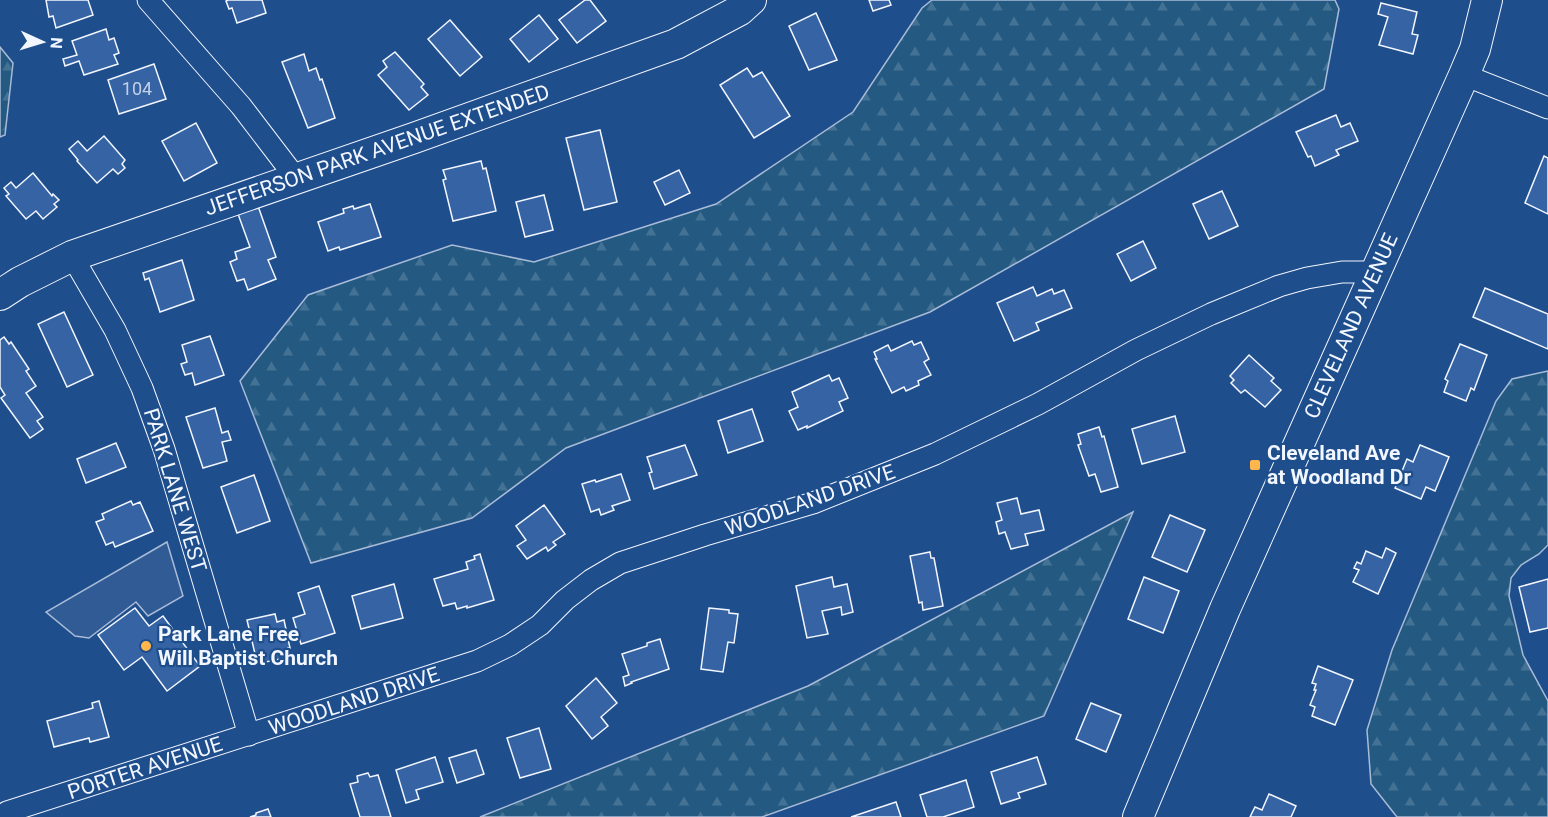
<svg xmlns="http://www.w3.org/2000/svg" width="1548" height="817" viewBox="0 0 1548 817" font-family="Roboto,sans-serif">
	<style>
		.forest { fill: url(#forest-firs); stroke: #a8bbd7; stroke-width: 1.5 }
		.parking { fill: #305b95; stroke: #a8bbd7; stroke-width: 1.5 }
		.building { fill: #3563a3; stroke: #f2f6ff; stroke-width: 1.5 }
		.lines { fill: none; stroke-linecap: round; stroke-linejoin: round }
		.street-casing { stroke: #f2f6ff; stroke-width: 23 }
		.secondary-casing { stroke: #f2f6ff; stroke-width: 32 }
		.street { stroke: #1f4e8c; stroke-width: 21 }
		.secondary { stroke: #1f4e8c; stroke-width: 30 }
		.poi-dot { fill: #ffb74d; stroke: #1f4e8c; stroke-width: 2 }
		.labels { text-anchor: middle; stroke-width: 4.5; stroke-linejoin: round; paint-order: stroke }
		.number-label { font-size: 18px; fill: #c3d1e8 }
		.street-label { font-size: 21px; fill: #f2f6ff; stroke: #1f4e8c }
		.poi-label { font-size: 21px; font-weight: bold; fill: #f2f6ff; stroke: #1f4e8c; text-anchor: start }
	</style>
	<defs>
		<pattern id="forest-firs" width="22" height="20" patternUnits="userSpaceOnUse" patternTransform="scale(1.5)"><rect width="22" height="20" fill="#245a82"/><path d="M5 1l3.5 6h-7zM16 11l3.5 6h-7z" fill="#447295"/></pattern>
	</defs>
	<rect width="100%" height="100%" fill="#1f4e8c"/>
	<g class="forest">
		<path d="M932,0H1335L1339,9L1324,89L930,312L566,448L472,518L311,563L240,381L308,295L452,245L534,262L716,204L853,112L922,8Z"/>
		<path d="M0,47L13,63L5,135L0,137Z"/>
		<path d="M1548,371V545L1539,554L1521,565L1511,578L1509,596L1523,655L1548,701V817H1397L1371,784L1367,730L1392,650L1496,401L1512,379Z"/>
		<path d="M1133,512L1044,716L762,817H480L808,686Z"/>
	</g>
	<path class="parking" d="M167,542L183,596L148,616L136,602L89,638L75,636L46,612Z"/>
	<g class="building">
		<path d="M46,0H88L93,15L56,28L53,16L49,17Z"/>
		<path d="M228,0H262L266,13L237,23L232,8L229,9L226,1Z"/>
		<path d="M585,0H590L606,21L577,43L559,20Z"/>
		<path d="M869,0H889L891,5L873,11Z"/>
		<path d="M1381,3L1417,12L1412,34L1418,35L1413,54L1379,45L1388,17L1378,14Z"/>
		<path d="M816,13L837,60L809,70L789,26Z"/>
		<path d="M539,15L558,39L529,62L510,39Z"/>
		<path d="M450,20L482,57L460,76L428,39Z"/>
		<path d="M106,29L109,40L114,38L119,53L114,55L118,64L84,75L79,61L65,66L63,59L77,55L72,41Z"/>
		<path d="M395,52L424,84L421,87L428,95L409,110L378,75L387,67L383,61Z"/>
		<path d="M304,54L309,71L316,68L320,80L322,79L335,118L308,128L282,62Z"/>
		<path d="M154,64L166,99L119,114L108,80Z"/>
		<path d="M747,68L753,77L762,72L790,116L754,138L720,85Z"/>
		<path d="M1336,115L1341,127L1350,123L1358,141L1336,150L1339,155L1315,166L1311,156L1308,157L1296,132Z"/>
		<path d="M196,123L217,163L184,181L162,141Z"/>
		<path d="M600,130L617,202L584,210L566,138Z"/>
		<path d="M104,136L125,160L122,164L125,168L118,174L113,169L97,183L77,161L78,160L69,149L78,141L87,151Z"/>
		<path d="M1544,156L1548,158V214L1525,203Z"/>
		<path d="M481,161L483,169L486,168L496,211L453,221L443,180L446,179L443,170Z"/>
		<path d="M679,170L690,193L665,205L654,182Z"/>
		<path d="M33,173L52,196L53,194L59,200L54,204L57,207L43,219L36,211L26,219L6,196L9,194L4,188L11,182L16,188Z"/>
		<path d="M1222,191L1238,226L1209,239L1193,204Z"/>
		<path d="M544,195L553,230L525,237L516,202Z"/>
		<path d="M370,204L381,237L340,250L339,247L328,251L318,222L344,213L343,209L353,206L354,209Z"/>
		<path d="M258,206L276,257L268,260L276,279L248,290L244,279L237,281L230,262L237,259L235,252L250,247L238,214Z"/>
		<path d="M1143,241L1156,268L1131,281L1117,254Z"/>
		<path d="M182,260L194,300L160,312L149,278L145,280L143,273Z"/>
		<path d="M1033,287L1037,296L1052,289L1054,294L1064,290L1072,308L1036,323L1039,330L1014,341L997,303Z"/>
		<path d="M1485,288L1548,314V349L1473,317Z"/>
		<path d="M64,312L93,375L67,387L38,324Z"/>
		<path d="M210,336L224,375L195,385L192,373L185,375L181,364L187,362L182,345Z"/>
		<path d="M4,337L9,344L11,342L29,369L26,371L36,386L26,393L43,417L37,421L43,429L30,438L1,398L5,395L0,387V340Z"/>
		<path d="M912,341L914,345L921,342L929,359L924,362L931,375L918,381L919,385L906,391L904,387L892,393L875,359H877L874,352L888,345L891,351Z"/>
		<path d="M1460,344L1487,355L1474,390L1471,388L1466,401L1444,392L1448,381L1445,379Z"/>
		<path d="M1249,355L1274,378L1271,381L1281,390L1265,407L1245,390L1241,393L1231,383L1234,380L1230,376Z"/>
		<path d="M829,375L832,381L839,378L848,398L839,402L843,411L807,428V426L798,430L789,411L798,407L792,392Z"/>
		<path d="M215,408L222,433L228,431L231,440L222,442L227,461L203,468L186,417Z"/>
		<path d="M752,409L763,441L728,453L718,421Z"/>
		<path d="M1175,416L1185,452L1142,464L1132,429Z"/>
		<path d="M1099,427L1102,437L1104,436L1118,487L1101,492L1095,474L1089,476L1078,445L1081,444L1078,434Z"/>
		<path d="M116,443L126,467L86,483L77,459Z"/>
		<path d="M685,445L697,475L654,489L649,473L652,472L647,457Z"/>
		<path d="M1420,445L1449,457L1435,491L1426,487L1421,499L1395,488L1407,459L1413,462Z"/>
		<path d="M621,474L630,500L612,506L614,510L601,515L599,509L591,512L582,484L595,480L596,482Z"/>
		<path d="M254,475L270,521L237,533L221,487Z"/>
		<path d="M1017,498L1021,514L1039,510L1044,530L1025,534L1028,545L1011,549L1005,532L999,534L996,522L1002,520L997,503Z"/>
		<path d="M131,501L133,505L140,502L153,531L115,547L113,542L106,545L96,522L104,519L102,514Z"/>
		<path d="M544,505L565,534L553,542L556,545L548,551L546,547L527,559L517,546L526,540L516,526Z"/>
		<path d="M1170,515L1205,530L1187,572L1152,557Z"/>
		<path d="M1386,548L1396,553L1378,594L1353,582L1359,570L1354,568L1357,562L1361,564L1366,551L1382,558Z"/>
		<path d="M930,552L931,558H934L943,606L923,610L922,602L919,603L910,556Z"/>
		<path d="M480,554L494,600L467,608V606L457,609L455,603L443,606L434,579L468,569L466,562L475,559L474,556Z"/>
		<path d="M832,577L834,587L847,584L853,612L842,615L841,607L822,611L828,634L807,638L796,586Z"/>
		<path d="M1144,577L1179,591L1163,633L1128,619Z"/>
		<path d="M1548,579V628L1530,632L1519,587Z"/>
		<path d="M394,584L403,618L361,629L352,596Z"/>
		<path d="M319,586L335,633L301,644L293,618L305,614L298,593Z"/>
		<path d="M135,608L149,626L163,616L200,666L167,691L142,657L124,670L98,635Z"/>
		<path d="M709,608L729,610V613L738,614L734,643L728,642L723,672L701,669Z"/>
		<path d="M275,614L277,622L284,620L290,648H288L290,657L261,663L259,657L256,658L247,620Z"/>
		<path d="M660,639L669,669L631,682L632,683L625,686L623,677L629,675L622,654L647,646V643Z"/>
		<path d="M1318,666L1353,680L1335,725L1312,716L1315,707L1310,705L1316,690H1314L1316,684L1312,683Z"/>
		<path d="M596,678L617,703L601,717L608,726L592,739L566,706Z"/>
		<path d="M99,701L109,737L90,742L89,738L54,747L47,721L93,708L92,703Z"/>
		<path d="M1091,703L1121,715L1106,752L1076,739Z"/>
		<path d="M539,728L551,769L520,778L507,738Z"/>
		<path d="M476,750L484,774L457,783L449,758Z"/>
		<path d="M435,757L443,782L416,790L419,799L406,803L396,770Z"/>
		<path d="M1037,757L1046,784L1018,793L1020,798L1001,804L991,772Z"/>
		<path d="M368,773L370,777L378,775L391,817H360L350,784L358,782L357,776Z"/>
		<path d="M966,780L974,807L943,817H927L920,795Z"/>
		<path d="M1269,794L1296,806L1291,817H1250L1255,807L1262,810Z"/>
		<path d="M896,802L901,817H851Z"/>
		<path d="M268,809L271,817H250L256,815V813Z"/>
	</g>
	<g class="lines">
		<defs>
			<g id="street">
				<path d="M148,0L241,106L296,178"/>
				<path d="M1464,75L1548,108"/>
				<path d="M72,256L115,330L142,388L164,449L249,735"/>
				<path d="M7,812L477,661L510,645L540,625L565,600L591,580L620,563L705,535L813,503L935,454L1038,404L1136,350L1211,314L1279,286L1307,278L1342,272H1375"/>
			</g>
			<g id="secondary">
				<path d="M0,295L20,282L72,256L414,138L676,44L740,10L751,0"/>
				<path d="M1138,817L1225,609L1464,75L1475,49L1487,0"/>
			</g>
		</defs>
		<use href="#street" class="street-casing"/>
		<use href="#secondary" class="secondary-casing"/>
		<use href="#street" class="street"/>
		<use href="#secondary" class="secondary"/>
	</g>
	<g class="poi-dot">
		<rect x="1249" y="459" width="12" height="12" rx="3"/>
		<circle cx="146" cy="646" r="6"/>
	</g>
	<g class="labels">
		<g class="number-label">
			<text x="137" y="95">104</text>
		</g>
		<g class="street-label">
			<text transform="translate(377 150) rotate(-19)" y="7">JEFFERSON PARK AVENUE EXTENDED</text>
			<text transform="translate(1351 326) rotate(-66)" y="7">CLEVELAND AVENUE</text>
			<text transform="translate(175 490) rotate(73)" y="7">PARK LANE WEST</text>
			<text transform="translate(810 500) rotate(-19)" y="7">WOODLAND DRIVE</text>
			<text transform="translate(354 701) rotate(-18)" y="7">WOODLAND DRIVE</text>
			<text transform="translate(145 768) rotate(-18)" y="7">PORTER AVENUE</text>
		</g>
		<g class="poi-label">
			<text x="1267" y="460">Cleveland Ave<tspan x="1267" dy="24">at Woodland Dr</tspan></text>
			<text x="158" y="641">Park Lane Free<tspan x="158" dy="24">Will Baptist Church</tspan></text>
		</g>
	</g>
	<g transform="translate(42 42) rotate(94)" stroke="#1f4e8c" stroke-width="4.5" paint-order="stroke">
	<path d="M0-4.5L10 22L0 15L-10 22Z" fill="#f2f6ff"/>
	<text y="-9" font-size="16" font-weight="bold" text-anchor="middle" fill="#f2f6ff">N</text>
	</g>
</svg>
